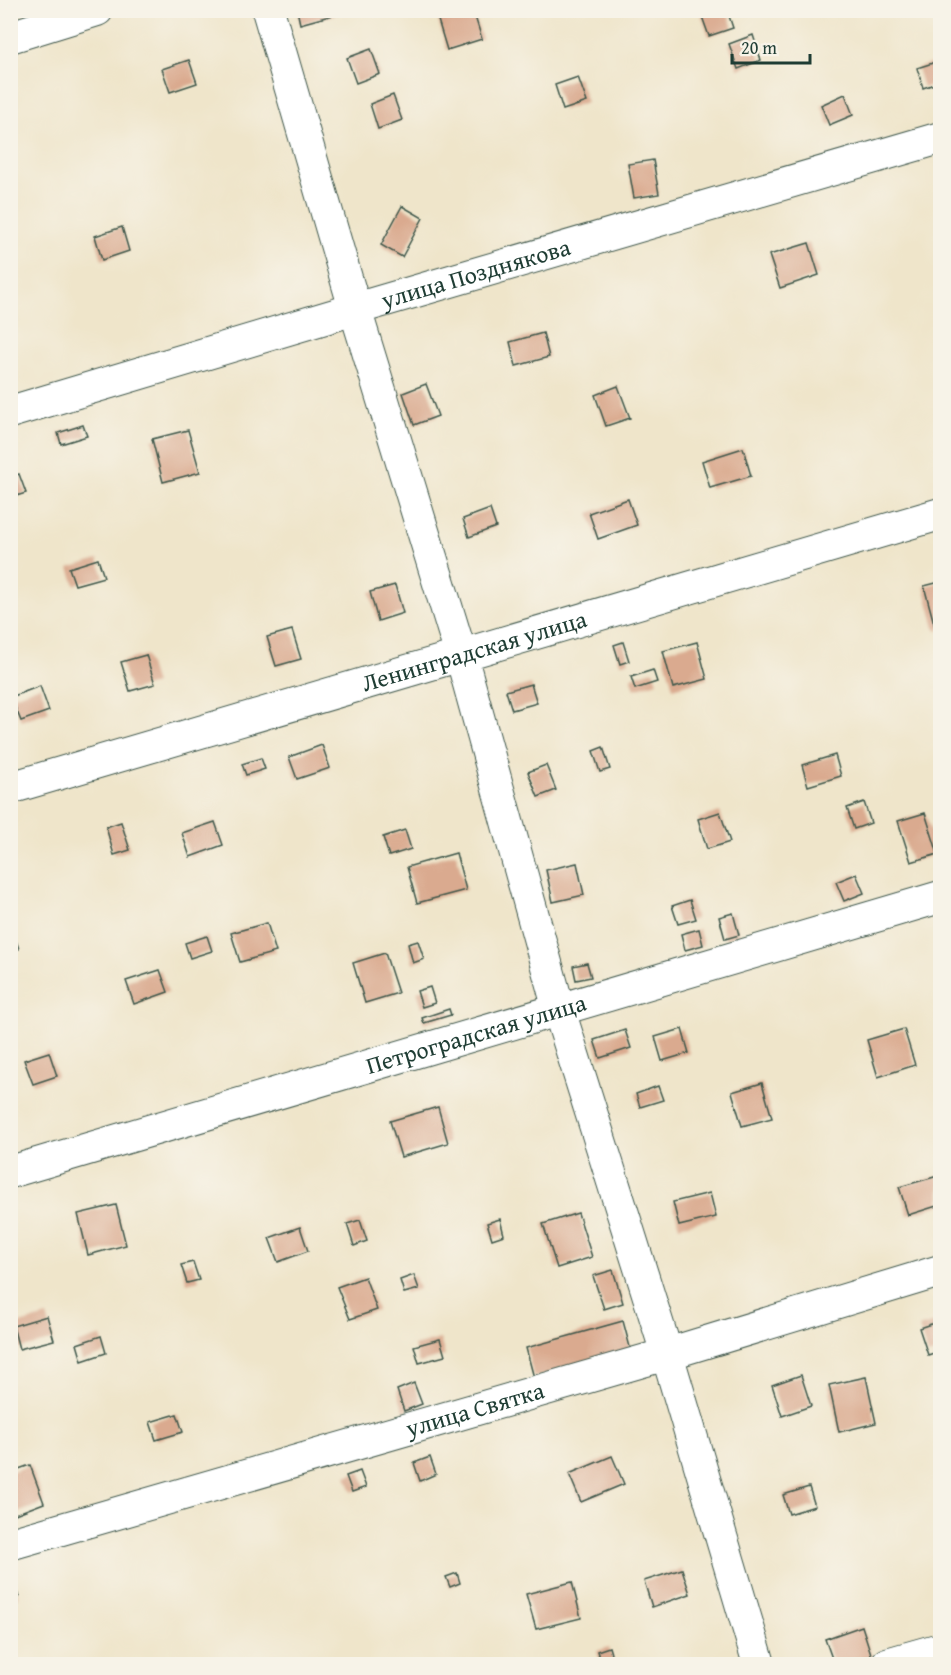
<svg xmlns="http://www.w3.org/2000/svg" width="951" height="1675" viewBox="0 0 951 1675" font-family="'Gentium Book Plus',serif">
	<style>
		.building { fill: #daaa8f }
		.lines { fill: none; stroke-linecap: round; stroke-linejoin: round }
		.minor-casing { stroke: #3e564a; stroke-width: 34 }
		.minor { stroke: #fff; stroke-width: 32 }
		.labels { text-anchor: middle; stroke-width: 5; stroke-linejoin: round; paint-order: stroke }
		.street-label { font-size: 24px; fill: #1f3d34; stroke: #f7f3e8 }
	</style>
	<rect width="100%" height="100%" fill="#f7f3e8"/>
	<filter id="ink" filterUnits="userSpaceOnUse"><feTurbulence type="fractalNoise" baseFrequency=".0167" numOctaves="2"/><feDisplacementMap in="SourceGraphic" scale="12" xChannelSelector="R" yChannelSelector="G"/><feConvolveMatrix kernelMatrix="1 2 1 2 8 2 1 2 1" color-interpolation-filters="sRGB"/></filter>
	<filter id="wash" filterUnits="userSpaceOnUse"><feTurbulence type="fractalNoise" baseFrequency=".008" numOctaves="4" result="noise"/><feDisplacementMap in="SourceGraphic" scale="24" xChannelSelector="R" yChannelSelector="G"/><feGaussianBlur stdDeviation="1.35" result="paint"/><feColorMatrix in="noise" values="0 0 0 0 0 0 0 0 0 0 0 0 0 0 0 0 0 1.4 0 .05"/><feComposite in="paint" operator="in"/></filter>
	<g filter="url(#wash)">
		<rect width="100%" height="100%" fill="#efe5ca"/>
		<g id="blocks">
			<g class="building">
				<path d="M297,10H348V11L300,24Z"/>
				<path d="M435,10H473L482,39L447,50Z"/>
				<path d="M703,10H727L733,28L709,36L700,11Z"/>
				<path d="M753,35L761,60L738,69L729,44Z"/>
				<path d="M371,49L380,74L356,83L347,58Z"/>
				<path d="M189,60L197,83L170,92L162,69Z"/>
				<path d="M939,61L940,67V82L923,88L917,68Z"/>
				<path d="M578,77L587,102L563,110L555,85Z"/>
				<path d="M845,94L853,115L829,125L821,105Z"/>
				<path d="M393,95L402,120L378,129L370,104Z"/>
				<path d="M653,160L659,194L634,198L628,164Z"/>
				<path d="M402,206L423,218L402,257L381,245Z"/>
				<path d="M122,227L129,251L102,260L95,236Z"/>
				<path d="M809,243L819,275L780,288L769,255Z"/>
				<path d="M543,333L549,357L516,366L510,342Z"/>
				<path d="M426,384L438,416L414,425L403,393Z"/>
				<path d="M618,386L630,418L606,426L595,395Z"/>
				<path d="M83,425L87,436L61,444L58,433Z"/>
				<path d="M188,430L200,472L163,482L152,439Z"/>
				<path d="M743,448L751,476L710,488L702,461Z"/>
				<path d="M19,474L26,493L10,498V477Z"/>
				<path d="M628,499L637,525L598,539L589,513Z"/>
				<path d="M490,509L496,527L469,537L463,519Z"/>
				<path d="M98,559L104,577L75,585L69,568Z"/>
				<path d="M940,582V630L936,631L924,586Z"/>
				<path d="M395,585L403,613L378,621L370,592Z"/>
				<path d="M292,630L301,659L276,666L267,637Z"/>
				<path d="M623,642L629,661L620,664L614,645Z"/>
				<path d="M697,642L707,679L673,688L663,651Z"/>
				<path d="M146,655L155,684L130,691L121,662Z"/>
				<path d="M653,670L657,682L635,689L631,677Z"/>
				<path d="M531,684L537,703L512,710L506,691Z"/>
				<path d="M40,686L49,711L21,721L11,697Z"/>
				<path d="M322,745L330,768L297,779L289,757Z"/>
				<path d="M603,747L610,769L600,772L593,751Z"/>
				<path d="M835,755L841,776L808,786L802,765Z"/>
				<path d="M261,758L265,769L246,775L242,764Z"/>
				<path d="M546,765L556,790L538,797L528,772Z"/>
				<path d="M864,802L871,823L854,829L847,808Z"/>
				<path d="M720,812L730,842L707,849L698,819Z"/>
				<path d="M925,813L938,854L911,862L898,821Z"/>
				<path d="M121,822L130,850L114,855L106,827Z"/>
				<path d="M215,822L223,845L190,857L182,833Z"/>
				<path d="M405,830L411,849L389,856L383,837Z"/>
				<path d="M456,853L466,890L417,903L407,867Z"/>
				<path d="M577,863L584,895L553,902L546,870Z"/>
				<path d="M856,874L864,893L844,901L836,882Z"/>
				<path d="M690,900L696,919L678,924L672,906Z"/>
				<path d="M733,913L739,935L725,939L719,917Z"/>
				<path d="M10,923L19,949L10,951Z"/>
				<path d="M267,923L276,952L240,962L231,933Z"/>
				<path d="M699,929L703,945L685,950L681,934Z"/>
				<path d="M207,936L212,951L190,958L185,943Z"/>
				<path d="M418,941L424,959L413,963L408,944Z"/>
				<path d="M385,953L398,993L365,1003L353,963Z"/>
				<path d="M587,963L591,977L576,980L573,966Z"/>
				<path d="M160,970L168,992L134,1004L126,981Z"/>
				<path d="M430,987L435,1003L422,1007L417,991Z"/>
				<path d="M449,1009L451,1015L424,1023L422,1018Z"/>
				<path d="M682,1029L689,1053L662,1061L655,1037Z"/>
				<path d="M904,1029L915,1065L878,1077L867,1040Z"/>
				<path d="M625,1030L631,1048L600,1058L594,1040Z"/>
				<path d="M49,1052L57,1076L33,1084L24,1060Z"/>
				<path d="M762,1083L772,1118L742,1126L732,1092Z"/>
				<path d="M658,1086L663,1100L640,1107L636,1094Z"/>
				<path d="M438,1107L448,1143L401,1157L390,1121Z"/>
				<path d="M938,1176L940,1184V1205L908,1215L899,1187Z"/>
				<path d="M710,1193L716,1217L679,1226L673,1202Z"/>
				<path d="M116,1205L126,1245L88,1255L78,1214Z"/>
				<path d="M578,1213L592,1257L557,1268L543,1224Z"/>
				<path d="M500,1219L504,1235L492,1239L487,1223Z"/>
				<path d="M360,1220L367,1241L354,1246L347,1224Z"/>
				<path d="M300,1227L308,1251L278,1262L269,1238Z"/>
				<path d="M193,1262L199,1280L187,1283L181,1265Z"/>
				<path d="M613,1270L623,1303L604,1309L593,1276Z"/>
				<path d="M414,1275L419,1289L404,1293L400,1280Z"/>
				<path d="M365,1277L377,1310L350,1319L337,1287Z"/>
				<path d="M47,1316L54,1340L19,1349L13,1326Z"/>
				<path d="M623,1321L631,1351L534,1378L526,1348Z"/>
				<path d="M940,1321V1351L928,1355L919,1328Z"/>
				<path d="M101,1336L106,1353L82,1361L77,1344Z"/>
				<path d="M440,1339L445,1356L419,1363L414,1346Z"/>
				<path d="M801,1375L811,1406L782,1416L772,1385Z"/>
				<path d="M866,1377L876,1423L839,1432L829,1385Z"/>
				<path d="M414,1383L422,1404L404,1411L397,1390Z"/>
				<path d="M177,1414L183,1432L156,1440L150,1422Z"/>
				<path d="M612,1456L624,1484L581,1502L569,1474Z"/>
				<path d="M430,1457L436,1474L420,1481L414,1463Z"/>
				<path d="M30,1465L44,1503L15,1514L10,1502V1472Z"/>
				<path d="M360,1471L366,1487L352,1492L346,1476Z"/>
				<path d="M809,1487L815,1506L789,1514L783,1495Z"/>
				<path d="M682,1569L690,1594L652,1607L644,1581Z"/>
				<path d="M457,1573L460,1583L450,1587L446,1577Z"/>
				<path d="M10,1574L19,1597L10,1600Z"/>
				<path d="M572,1582L581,1618L536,1629L526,1594Z"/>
				<path d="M862,1626L872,1657L850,1664H834L825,1639Z"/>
				<path d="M609,1647L614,1664H601L597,1651Z"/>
			</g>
		</g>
	</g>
	<g filter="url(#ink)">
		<use href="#blocks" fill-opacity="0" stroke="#3e564a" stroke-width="1.5"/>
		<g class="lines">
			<defs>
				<g id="minor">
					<path d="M268,10L355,309L461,655L559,1010L667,1354L759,1664"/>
					<path d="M10,37L97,10"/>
					<path id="s1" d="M10,412L355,309L940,138"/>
					<path id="s2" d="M10,788L940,514"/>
					<path id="s3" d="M10,1172L940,897"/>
					<path id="s4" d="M10,1544L667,1354L940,1271"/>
					<path d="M887,1664L940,1649"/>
				</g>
			</defs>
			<use href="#minor" class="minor-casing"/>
			<use href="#minor" class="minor"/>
		</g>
	</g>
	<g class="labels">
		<g class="street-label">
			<text dy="8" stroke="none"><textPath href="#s1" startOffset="486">улица Позднякова</textPath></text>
			<text dy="8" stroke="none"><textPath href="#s2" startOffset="484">Ленинградская улица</textPath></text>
			<text dy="8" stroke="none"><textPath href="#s3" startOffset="486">Петроградская улица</textPath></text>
			<text dy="8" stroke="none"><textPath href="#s4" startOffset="484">улица Святка</textPath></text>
		</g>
	</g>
	<rect width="951" height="1675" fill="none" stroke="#f7f3e8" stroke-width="36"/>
	<path d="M732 54v9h78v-9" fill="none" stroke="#1f3d34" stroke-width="3"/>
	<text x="741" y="54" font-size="18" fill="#1f3d34" stroke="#f7f3e8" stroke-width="4.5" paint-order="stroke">20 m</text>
</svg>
